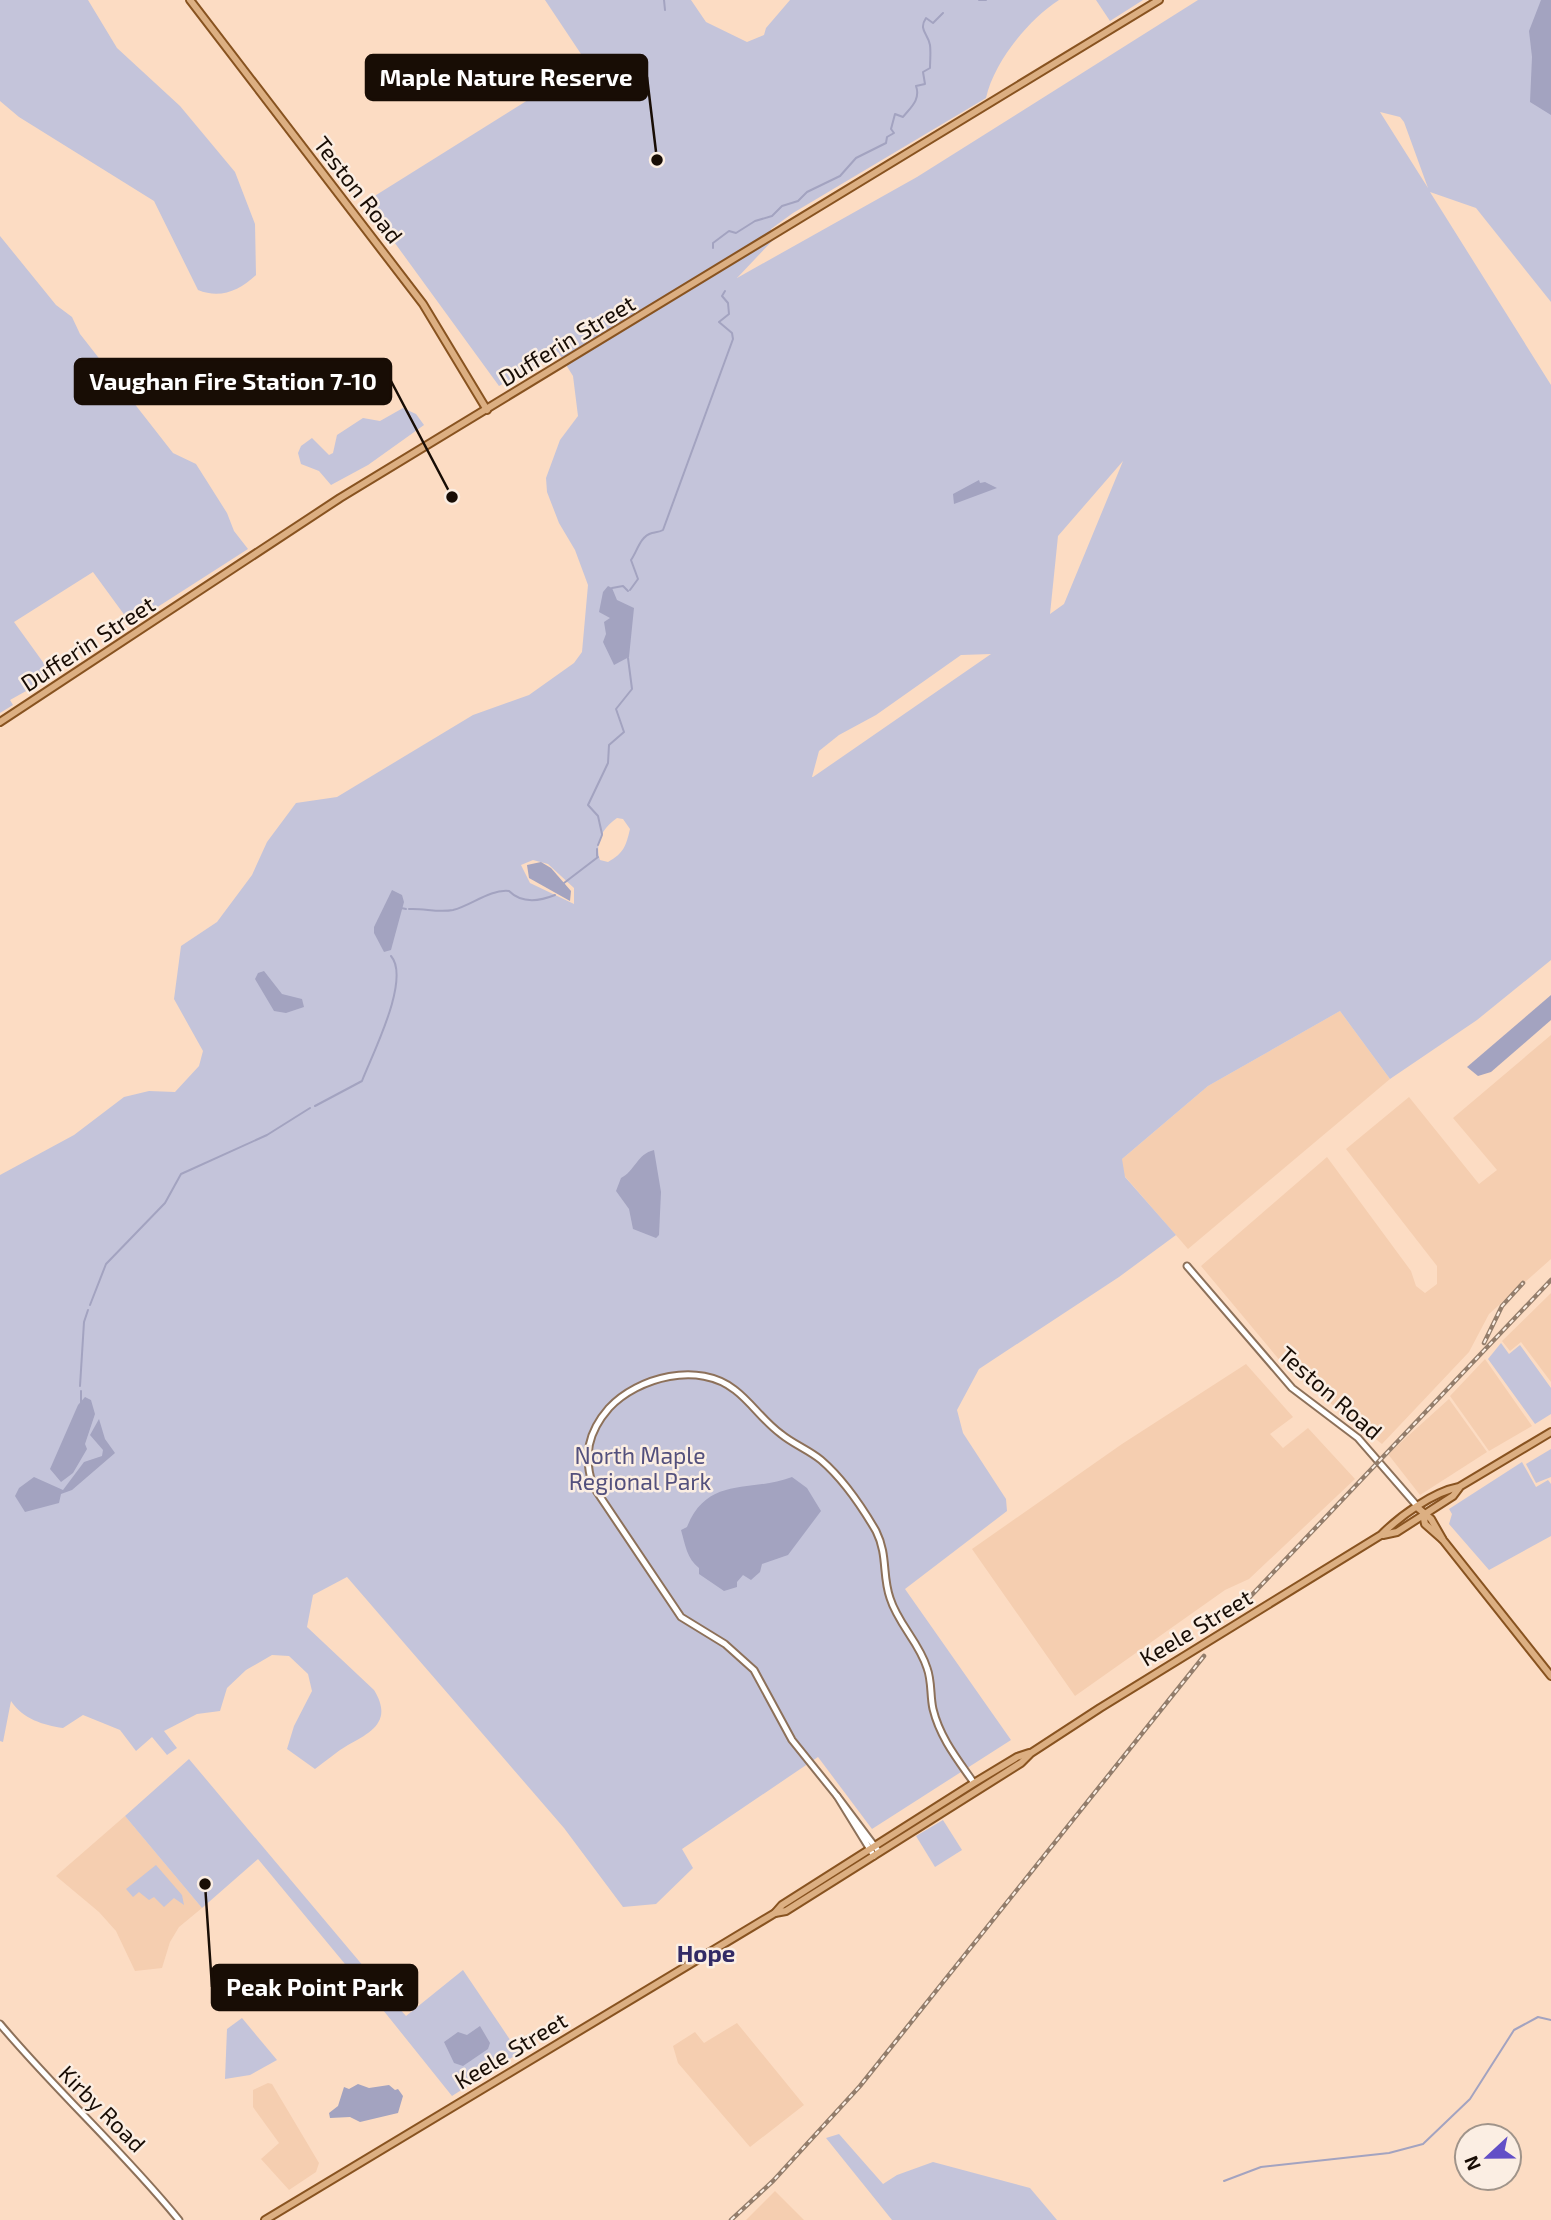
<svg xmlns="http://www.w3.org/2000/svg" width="1551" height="2220" viewBox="0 0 1551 2220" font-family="'Exo 2',sans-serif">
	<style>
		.built { fill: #f5ceb0 }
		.green { fill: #c4c4da; fill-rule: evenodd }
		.water { fill: #a3a3c0 }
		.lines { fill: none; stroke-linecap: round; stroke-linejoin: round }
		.stream { stroke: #a3a3c0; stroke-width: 2 }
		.minor-casing { stroke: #8d715a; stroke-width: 9 }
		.major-casing { stroke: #885320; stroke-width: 10 }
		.minor { stroke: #fff; stroke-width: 5 }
		.major { stroke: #dcaf82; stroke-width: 6 }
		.rail-casing { stroke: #937d6b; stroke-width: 4.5 }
		.rail { stroke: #fbeee3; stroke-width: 2; stroke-dasharray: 5; stroke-linecap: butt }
		.labels { text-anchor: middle; stroke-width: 5; stroke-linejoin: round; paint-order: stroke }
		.street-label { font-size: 23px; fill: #180d05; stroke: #fbeee3 }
		.park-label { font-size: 23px; fill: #53507d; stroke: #fbeee3 }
		.neighbourhood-label { font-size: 24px; font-weight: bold; fill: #322a65; stroke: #fbeee3 }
		.leader { fill: none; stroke: #180d05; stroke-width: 2.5 }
		.callout-dot { fill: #180d05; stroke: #fbeee3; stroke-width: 2.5 }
		.callout { fill: #180d05; stroke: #180d05; stroke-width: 2.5 }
		.callout-label { font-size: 24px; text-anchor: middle; font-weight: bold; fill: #fff }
	</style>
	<rect width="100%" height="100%" fill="#fcdcc3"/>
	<g class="built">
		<path d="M1340,1011L1390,1079L1188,1249L1115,1165L1208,1086Z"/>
		<path d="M1551,1035V1259L1489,1314L1469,1352L1382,1444L1287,1369L1201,1266L1327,1157L1411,1271L1416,1286L1425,1293L1437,1284V1266L1346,1149L1409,1097L1479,1184L1497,1170L1453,1118Z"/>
		<path d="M1551,1293V1382L1521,1342L1510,1351L1502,1341Z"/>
		<path d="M1485,1359L1532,1426L1489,1451L1450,1396Z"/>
		<path d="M1246,1364L1293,1417L1270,1434L1283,1448L1308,1428L1355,1479L1249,1579L1225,1590L1075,1696L972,1549L1122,1444Z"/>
		<path d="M1449,1399L1487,1452L1420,1495L1388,1454Z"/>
		<path d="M125,1816L202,1908L179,1927L170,1942L162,1968L135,1971L116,1931L99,1912L56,1876Z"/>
		<path d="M737,2023L804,2105L750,2147L678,2063L673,2046L695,2032L704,2043Z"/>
		<path d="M268,2083L272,2084L319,2163L316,2172L289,2190L261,2159L279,2143L253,2107V2090Z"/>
		<path d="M775,2191L804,2220H746Z"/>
	</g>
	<g class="green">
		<path d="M0,0H88L117,48L180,106L235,172L255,224L256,275C239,291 220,299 198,290L154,201L19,117L0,101Z"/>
		<path d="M545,0H691L706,22L747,42L764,35L766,28L790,0H1059C1028,20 994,62 986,98L793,213L771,229L773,240L737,278L917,177L1198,0H1551V302L1476,208L1430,192L1551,385V960L1477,1020L1390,1079L1340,1011L1208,1086L1122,1159L1125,1177L1176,1235L1119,1277L979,1369L957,1410L963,1433L1006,1499L1007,1511L905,1589L1011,1740L872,1829L818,1757L682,1849L693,1868L656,1904L623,1907L564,1828L347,1577L313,1595L307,1627L374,1690C393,1721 372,1732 348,1745C336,1752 326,1761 315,1769L287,1749L294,1726L312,1691L308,1674L289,1656L272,1655L246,1670L227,1688L220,1711L197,1714L164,1731L177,1748L167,1755L152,1737L136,1751L120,1730L83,1715L63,1728C43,1725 23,1719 11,1701L3,1742L0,1741V1175L74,1135L124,1097L149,1091L175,1092L199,1066L203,1051L174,999L181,946L217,922L252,875L267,842L296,803L337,797L473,715L529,695L574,663L582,652L588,585L575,550L559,523L547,492L546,478L560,440L578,416L573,376L558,352L499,386L365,202L587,63ZM1380,112L1400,117L1404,122L1428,188ZM1123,461L1064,604L1050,614L1058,536ZM991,654L813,777H812L819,751L839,735L876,715L961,655ZM617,818L623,819L630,829C626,846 624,853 608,862L600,860C594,842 603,828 617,818ZM533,860L548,864L574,888V904L530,883L521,865Z"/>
		<path d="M1096,0H1143L1110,21Z"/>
		<path d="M0,236L56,305L72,317L80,334L173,453L196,464L227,513L234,531L248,549L131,624L93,572L14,622L53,676L10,700L13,705L0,713Z"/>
		<path d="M403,408L416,414L424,425L368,465L331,485L319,471L301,464L298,453L301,446L312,438L329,455L333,453L337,435L363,418L380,421Z"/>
		<path d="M1501,1343L1509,1354L1520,1345L1551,1388V1414L1535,1424L1488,1359Z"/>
		<path d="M1551,1449V1477L1536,1483L1526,1464Z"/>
		<path d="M1522,1462L1536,1487L1548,1480L1551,1484V1536L1489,1570L1449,1524L1452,1514L1449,1509Z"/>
		<path d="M189,1759L380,1986L369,1993L258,1859L202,1908L125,1816Z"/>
		<path d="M943,1820L962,1850L935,1867L916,1836Z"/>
		<path d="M156,1865L182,1895L184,1905L174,1898L164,1907L154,1897L149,1900L139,1892L133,1897L126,1889Z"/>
		<path d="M463,1970L519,2053L452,2096L379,2005L389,1997L406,2016Z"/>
		<path d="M242,2018L277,2060L250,2075L225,2079L227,2029Z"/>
		<path d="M839,2134L883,2184L897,2175L933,2162L1030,2188L1057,2220H892L826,2138Z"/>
	</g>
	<g class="water">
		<path d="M1541,0H1551V115L1530,102L1532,57L1529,31Z"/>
		<path d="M979,480L980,483L985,482L997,488L954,504L953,494Z"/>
		<path d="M608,586L612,588L617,600L634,608L629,657L614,665L603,642L606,634L604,622L610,618L599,612L603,592Z"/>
		<path d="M541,862L551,868L571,891L570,901L529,878L527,865Z"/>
		<path d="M392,890L402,895L404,902L391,950L384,952L374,933V927Z"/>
		<path d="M264,971L282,994L302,999L304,1007L286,1013L274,1011L255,979L258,973Z"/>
		<path d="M1551,995V1020L1491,1072L1478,1076L1467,1067Z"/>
		<path d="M654,1150L661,1192L659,1235L656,1238L633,1229L629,1209L616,1191L621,1178C635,1171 637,1154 654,1150Z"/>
		<path d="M85,1397L91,1400L95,1414L85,1444L87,1449L73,1473L61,1482L50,1469L78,1405Z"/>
		<path d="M99,1419L105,1439L115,1453L72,1490L61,1494L59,1503L25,1512L15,1496L19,1488L34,1477L63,1490L84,1462L102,1456L103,1450L90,1435Z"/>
		<path d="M792,1477L807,1488L821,1511L788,1555L762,1564L760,1572L751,1580L743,1575L737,1582V1587L724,1591L699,1574V1568C687,1559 685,1544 681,1530L687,1527C708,1475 751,1493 792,1477Z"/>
		<path d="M480,2026L490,2043L488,2049L463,2066L454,2063L444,2042L458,2032L467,2035Z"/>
		<path d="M358,2084L369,2088L389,2085L395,2090L398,2089L403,2096L398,2113L360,2122L350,2117L330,2118L329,2113L338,2106L344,2087L349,2089Z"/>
	</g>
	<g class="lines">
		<g class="stream">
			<path d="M664,0L665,10"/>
			<path d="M979,0H986"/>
			<path d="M713,248V243L729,231L736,233L755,221L772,216L782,206L798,201L807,192L840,176L856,158L886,143L887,137L894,133L891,129L895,114L903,117C910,108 921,100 916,86L925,84L923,72L930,68C930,60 931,52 930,45C928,33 918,30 926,18L933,23L943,13"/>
			<path d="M612,588L623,586L628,591"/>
			<path d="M630,590L638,579L631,560C637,552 640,536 652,533C656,532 660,532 663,530L733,339L732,333L719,322L729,314L728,303L722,296L725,291"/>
			<path d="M602,834L598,816L588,805L608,763L609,745L624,732L616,709L632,689L628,658"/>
			<path d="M598,845L602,835"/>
			<path d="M597,856V849"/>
			<path d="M564,883L598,857"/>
			<path d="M401,908L406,909"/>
			<path d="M409,909C424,908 438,913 453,910C472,905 490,889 509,891C522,904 540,901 555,895"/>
			<path d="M315,1106L362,1081C372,1055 411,979 391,956"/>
			<path d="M90,1305L106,1264L165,1203L181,1174L267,1135L310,1108"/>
			<path d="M80,1386L84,1322L88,1310"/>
			<path d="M81,1391V1404"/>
			<path d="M1224,2181L1261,2167L1389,2153L1423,2144L1470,2099L1514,2030L1538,2017L1551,2020"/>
		</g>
		<defs>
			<g id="minor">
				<path d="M1187,1266L1292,1388L1358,1438L1418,1507"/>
				<path d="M837,1796L792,1740L754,1670L725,1644L681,1617L593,1486C583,1456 588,1432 609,1408C638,1377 699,1361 735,1390C752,1403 763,1421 781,1434C793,1444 809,1450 821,1460C842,1478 862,1507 876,1531C888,1555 882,1575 890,1598C898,1624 919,1642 927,1668C932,1681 930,1696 933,1709C940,1738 958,1760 974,1783"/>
				<path d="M874,1856L837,1796L879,1852"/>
				<path d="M0,2024C57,2092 123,2151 179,2220"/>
			</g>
			<g id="major">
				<path d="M190,0L423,304L487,410"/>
				<path d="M0,722L340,498L1159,0"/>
				<path d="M1418,1508L1431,1519L1443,1540L1551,1676"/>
				<path d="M1423,1514L1425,1524L1442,1539"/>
				<path d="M1383,1535L1397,1532L1453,1496L1459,1488"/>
				<path d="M775,1913L786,1911L1021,1763L1031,1753L1100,1708L1381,1535C1400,1516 1433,1492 1459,1487L1551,1432"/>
				<path d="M265,2220L775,1913L782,1905L974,1783L1017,1757L1029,1753"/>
			</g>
		</defs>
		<use href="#minor" class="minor-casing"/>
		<use href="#major" class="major-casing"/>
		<use href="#minor" class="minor"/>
		<use href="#major" class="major"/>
		<defs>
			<g id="rail">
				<path d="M1484,1343L1502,1306L1523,1283"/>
				<path d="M1248,1599L1551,1280"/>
				<path d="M731,2220L773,2181L860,2086L1204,1656"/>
			</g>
		</defs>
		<use href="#rail" class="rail-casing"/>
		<use href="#rail" class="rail"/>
	</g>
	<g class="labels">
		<g class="street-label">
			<text transform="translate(358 190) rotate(52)" y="8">Teston Road</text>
			<text transform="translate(567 341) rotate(-31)" y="8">Dufferin Street</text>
			<text transform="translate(88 644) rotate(-33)" y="8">Dufferin Street</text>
			<text transform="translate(1330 1393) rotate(41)" y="8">Teston Road</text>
			<text transform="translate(1196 1628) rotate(-31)" y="8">Keele Street</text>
			<text transform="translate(511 2051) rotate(-31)" y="8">Keele Street</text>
			<text transform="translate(102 2109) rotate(45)" y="8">Kirby Road</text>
		</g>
		<g class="park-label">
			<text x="640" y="1464">North Maple<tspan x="640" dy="26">Regional Park</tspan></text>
		</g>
		<g class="neighbourhood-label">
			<text x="706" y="1962">Hope</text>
		</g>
	</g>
	<path class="leader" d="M657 160L647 77M452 497L391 381M205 1884L212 1987"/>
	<g class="callout-dot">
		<circle cx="657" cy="160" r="7"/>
		<circle cx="452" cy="497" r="7"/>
		<circle cx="205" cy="1884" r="7"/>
	</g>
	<g class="callout">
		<rect x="366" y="55" width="281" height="45" rx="7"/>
		<rect x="75" y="359" width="316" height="45" rx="7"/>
		<rect x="212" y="1965" width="205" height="45" rx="7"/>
	</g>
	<g class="callout-label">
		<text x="506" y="86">Maple Nature Reserve</text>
		<text x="233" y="390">Vaughan Fire Station 7-10</text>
		<text x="315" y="1996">Peak Point Park</text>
	</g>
	<g transform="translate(1488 2157) rotate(248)"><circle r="33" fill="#fbeee3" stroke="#a0948a" stroke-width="2"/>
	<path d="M0-5L12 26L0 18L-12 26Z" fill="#624fc7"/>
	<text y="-10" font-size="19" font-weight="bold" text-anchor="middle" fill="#180d05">N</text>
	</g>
</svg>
